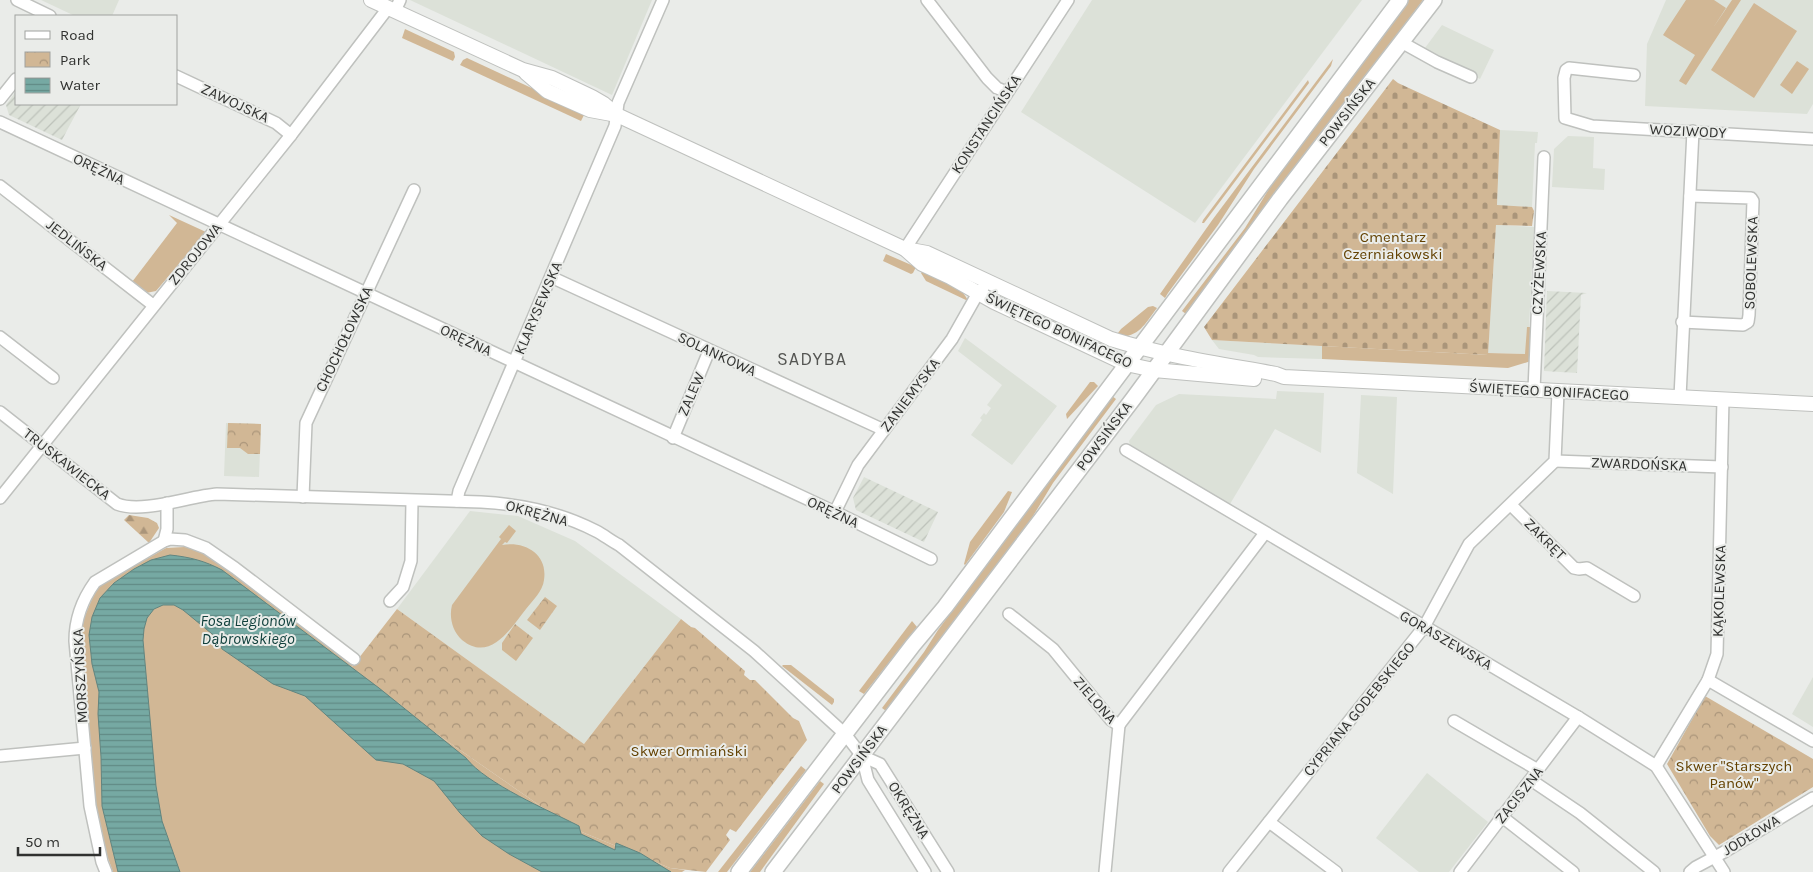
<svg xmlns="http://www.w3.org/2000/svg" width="1813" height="872" viewBox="0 0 1813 872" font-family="Karla,sans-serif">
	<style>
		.built { fill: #dce1d8 }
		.industrial { fill: url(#industrial-furrows) }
		.grass { fill: #d1b795 }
		.forest { fill: url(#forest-firs) }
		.cemetery { fill: url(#cemetery-stones) }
		.park { fill: url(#park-crowns) }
		.water { fill: url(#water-rules); stroke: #618580 }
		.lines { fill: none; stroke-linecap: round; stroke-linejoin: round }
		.minor-casing { stroke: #bfc1be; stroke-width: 14 }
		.tertiary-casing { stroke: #bfc1be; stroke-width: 16 }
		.secondary-casing { stroke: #bfc1be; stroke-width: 18 }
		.minor { stroke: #fff; stroke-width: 11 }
		.tertiary { stroke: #fff; stroke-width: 14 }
		.secondary { stroke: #fff; stroke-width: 15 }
		.labels { text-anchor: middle; stroke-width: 4; stroke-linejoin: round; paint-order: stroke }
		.street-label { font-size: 15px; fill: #313230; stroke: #eaece9 }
		.park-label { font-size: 15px; fill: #634101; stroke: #eaece9 }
		.water-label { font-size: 16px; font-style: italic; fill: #10403c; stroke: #eaece9 }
		.quarter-label { font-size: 18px; letter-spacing: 1px; fill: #555653; stroke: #eaece9 }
	</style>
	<defs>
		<pattern id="industrial-furrows" width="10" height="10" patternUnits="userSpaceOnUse" patternTransform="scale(1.25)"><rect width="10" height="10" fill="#dce1d8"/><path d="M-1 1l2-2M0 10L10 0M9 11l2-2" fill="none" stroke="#bdc2ba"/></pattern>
		<pattern id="forest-firs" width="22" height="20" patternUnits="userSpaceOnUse" patternTransform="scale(1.25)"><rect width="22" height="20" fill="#d1b795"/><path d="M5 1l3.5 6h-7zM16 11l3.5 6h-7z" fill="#aa957a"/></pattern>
		<pattern id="cemetery-stones" width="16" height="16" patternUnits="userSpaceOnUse" patternTransform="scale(1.25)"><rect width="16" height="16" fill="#d1b795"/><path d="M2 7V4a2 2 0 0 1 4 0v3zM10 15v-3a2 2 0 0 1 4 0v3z" fill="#aa957a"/></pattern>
		<pattern id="park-crowns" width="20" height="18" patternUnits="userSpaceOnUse" patternTransform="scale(1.25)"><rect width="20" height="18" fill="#d1b795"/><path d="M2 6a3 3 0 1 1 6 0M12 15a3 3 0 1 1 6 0" fill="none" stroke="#aa957a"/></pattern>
		<pattern id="water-rules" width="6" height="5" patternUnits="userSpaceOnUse" patternTransform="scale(1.25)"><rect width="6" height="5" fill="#76a9a3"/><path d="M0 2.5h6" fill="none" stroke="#618a85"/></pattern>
	</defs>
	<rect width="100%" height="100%" fill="#eaece9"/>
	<g class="built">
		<path d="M41,0H119L112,16H75Z"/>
		<path d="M410,0H652L612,95Z"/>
		<path d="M1092,0H1362L1195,223L1021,112Z"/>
		<path d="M1666,0H1813V104L1807,114L1645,106L1647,44Z"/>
		<path d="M1442,25L1494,50L1480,79L1422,52Z"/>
		<path d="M1500,130L1538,132L1537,143H1535L1532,207L1497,206Z"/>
		<path d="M1568,136L1594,137L1593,168L1605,169L1604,190L1552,187L1554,149Z"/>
		<path d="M1496,225L1534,227L1529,327H1527L1526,354L1488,353Z"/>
		<path d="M965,338L1057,406L1012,465L971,435L982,420L980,418L984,413L986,415L991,408L987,405L1002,385L958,351Z"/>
		<path d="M1212,340L1322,346V359L1258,357L1254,355L1219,349Z"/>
		<path d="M1277,391L1324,393L1321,453L1275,429L1230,504L1130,446L1129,441L1156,405L1179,394L1276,399Z"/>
		<path d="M1361,395L1397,397L1393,494L1357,473Z"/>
		<path d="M226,423L261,424L259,477L224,476Z"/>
		<path d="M470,511L518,516L575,541L681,619L584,744L397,609Z"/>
		<path d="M1813,677V727L1792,714Z"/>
		<path d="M1427,773L1488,822L1449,872H1419L1376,838Z"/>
	</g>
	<g class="industrial">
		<path d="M16,91V104H81L62,140L9,115L6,105Z"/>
		<path d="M1547,291L1587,293L1581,295L1577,373L1544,371Z"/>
		<path d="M864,477L938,512L924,542L856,510L853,498Z"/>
	</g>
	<g class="grass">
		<path d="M1409,0H1423L1186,314L1182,311L1245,228L1272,184Z"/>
		<path d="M1686,0H1714L1726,8L1713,28L1732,0H1741L1686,85L1679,81L1695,55L1663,35Z"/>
		<path d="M1754,3L1797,31L1754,98L1711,70Z"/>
		<path d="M405,29L454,52L455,57L453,61L402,38Z"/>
		<path d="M467,58L585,113L581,121L460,65L463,60Z"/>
		<path d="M1333,59L1331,66L1254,169L1218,225L1168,293L1165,298L1160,294L1213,219Z"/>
		<path d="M1797,61L1809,69L1792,94L1780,85Z"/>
		<path d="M1308,80L1309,83L1204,223H1202L1203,220Z"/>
		<path d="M169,215L206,232L156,291L146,293L132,282L177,223Z"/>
		<path d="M886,254L916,267L913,273L911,274L883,261Z"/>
		<path d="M923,270C935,277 964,287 968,301L926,281L921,273Z"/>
		<path d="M1153,306L1157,308C1144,325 1139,338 1115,337L1121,329L1148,307Z"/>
		<path d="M1527,327H1532L1531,361L1508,368L1322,359V346L1488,355V353L1525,354Z"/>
		<path d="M1090,382H1094L1098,386L1067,419L1066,414Z"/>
		<path d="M1112,396L1116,399L1053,483L1027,526L886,711L882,708L924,652L938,630Z"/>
		<path d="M1008,491L1012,492L1004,512L965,565L964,564L970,542Z"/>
		<path d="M509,525L516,531L507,543L505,542L502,545C525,541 548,554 544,580C543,591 532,601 526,609C511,628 490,663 462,640C452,631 449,617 452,605L501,539L499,537Z"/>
		<path d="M184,547L196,548L206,553L353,665L348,672L572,828L670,868L685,870L682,872H113L101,839L94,807L80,646L81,625L97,587L166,548Z"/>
		<path d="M912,621L917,627L864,694L859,691Z"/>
		<path d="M783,665H791L834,699V702L832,705L782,666Z"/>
		<path d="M801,766L806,770L727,872H718Z"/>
		<path d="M820,781L824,784L760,872H750Z"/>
	</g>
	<path class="forest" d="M129,515L148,518L157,523L159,528L149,543L124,520Z"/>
	<path class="cemetery" d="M1393,79L1398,83L1500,130L1497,205L1532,207L1534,211L1532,226L1496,225L1488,355L1212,340L1204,327Z"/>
	<g class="park">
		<path d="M228,423L261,424L260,454H248L240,448H227Z"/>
		<path d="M545,597L557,606L540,630L527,620Z"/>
		<path d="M397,609L584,744L681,619L691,627L695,628L745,671L744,675L750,680H755L793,718L799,721L807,740L736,832L730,829L726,835L730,840L706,872L670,868L572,828L348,672Z"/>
		<path d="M515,624L533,638L516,661L502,650V643Z"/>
		<path d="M1705,696L1813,759V787L1719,845L1710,836L1667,764Z"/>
	</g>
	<path class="water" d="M170,555C190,557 205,561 222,570L379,688L466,758C486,784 548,810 579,826L581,834L615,850L616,843L640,853L671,872H542L509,854L482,836L460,813L434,781L403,764L376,760L305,696L273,684L222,649L217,638L183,610L174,605H163L154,609L147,618L144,629L143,640L156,786L162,821L180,872H118L102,806L101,757L98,714L99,692L92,664L89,635L92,617L100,598L114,583L134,569L151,560Z"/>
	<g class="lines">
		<defs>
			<g id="minor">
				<path d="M17,0L50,16"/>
				<path d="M927,0L987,78L997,88L1007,92"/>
				<path d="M395,11L400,0"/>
				<path d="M1401,42L1437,62L1471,77"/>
				<path d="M1634,75L1569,68L1566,70L1564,78L1565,118L1592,126L1813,139"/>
				<path d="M176,76L276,123L291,135"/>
				<path d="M0,99L16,79"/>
				<path d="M0,122L835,512L931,559"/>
				<path d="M0,186L153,305"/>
				<path d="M905,249L1068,0"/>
				<path d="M551,277L884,430"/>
				<path d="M1682,322L1743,325L1748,322L1749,315L1753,201L1751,198L1690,196"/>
				<path d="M0,337L53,378"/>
				<path d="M1534,390L1544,157"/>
				<path d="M1680,397L1693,131"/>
				<path d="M0,412L117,504C143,514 189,496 217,494L481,502C520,504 561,513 596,531C604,535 611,541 619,545L754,651L845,734L862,756L868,780L925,872"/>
				<path d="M673,438L709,351"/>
				<path d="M1126,450L1578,717L1656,766L1724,872"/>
				<path d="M1555,461L1722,467"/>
				<path d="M303,497L306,423L414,190"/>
				<path d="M0,498L291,135L388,8"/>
				<path d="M457,501L459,491L615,126L618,103L663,0"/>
				<path d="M1511,505L1574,568L1579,569L1587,568L1634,596"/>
				<path d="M835,512L858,465L952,339L978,293L983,288"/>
				<path d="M164,541L167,529V503"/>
				<path d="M390,601L403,587L411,561L412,501"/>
				<path d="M1009,614L1053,649L1111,720L1119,725"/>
				<path d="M1708,680L1813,741"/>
				<path d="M1454,721L1538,770"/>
				<path d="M1119,725L1265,533"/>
				<path d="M0,756L85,748"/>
				<path d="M862,756L880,764L948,872"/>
				<path d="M1656,766L1708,680L1717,654L1723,399"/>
				<path d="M1531,780L1580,813L1654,872"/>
				<path d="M1501,816L1573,872"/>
				<path d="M1269,822L1336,872"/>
				<path d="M106,872L102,862L90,806L75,641C75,619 82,600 95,582L164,541L170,539L185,540L206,548L235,568L354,659"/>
				<path d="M1105,872L1119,725"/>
				<path d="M1229,872L1424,627L1469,544L1555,461L1558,392"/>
				<path d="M1460,872L1578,717"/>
				<path d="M1690,872L1696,867L1724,852L1813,798"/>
			</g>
			<g id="tertiary">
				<path d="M371,0L523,70L552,78L592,97L604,104L617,115L905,249L927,253L1111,339C1165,356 1221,364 1276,374L1284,377L1813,404"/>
				<path d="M526,73L547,91L590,110L617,115"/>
				<path d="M905,249L922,264L950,277L994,302L1126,364L1154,370L1254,379"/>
			</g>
			<g id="secondary">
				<path d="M739,872L913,645L945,607L1400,0"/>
				<path d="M773,872L1133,399L1280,199L1434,0"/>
			</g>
		</defs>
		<use href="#minor" class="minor-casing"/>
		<use href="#tertiary" class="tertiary-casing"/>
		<use href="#secondary" class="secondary-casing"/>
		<use href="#minor" class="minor"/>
		<use href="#tertiary" class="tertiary"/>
		<use href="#secondary" class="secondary"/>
	</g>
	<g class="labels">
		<g class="street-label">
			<text transform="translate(235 103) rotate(25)" y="5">ZAWOJSKA</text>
			<text transform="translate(1347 112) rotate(-52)" y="5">POWSIŃSKA</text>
			<text transform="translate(986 124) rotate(-57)" y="5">KONSTANCIŃSKA</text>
			<text transform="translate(1688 131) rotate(3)" y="5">WOZIWODY</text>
			<text transform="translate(99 169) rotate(25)" y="5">ORĘŻNA</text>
			<text transform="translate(77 245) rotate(38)" y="5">JEDLIŃSKA</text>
			<text transform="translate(195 254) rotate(-51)" y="5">ZDROJOWA</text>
			<text transform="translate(1751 263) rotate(-88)" y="5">SOBOLEWSKA</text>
			<text transform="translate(1539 273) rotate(-87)" y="5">CZYŻEWSKA</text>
			<text transform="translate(538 308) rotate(-67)" y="5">KLARYSEWSKA</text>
			<text transform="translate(1059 330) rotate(25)" y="5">ŚWIĘTEGO BONIFACEGO</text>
			<text transform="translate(344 339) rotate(-65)" y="5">CHOCHOŁOWSKA</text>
			<text transform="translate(466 340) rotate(25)" y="5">ORĘŻNA</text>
			<text transform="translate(717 354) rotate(25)" y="5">SOLANKOWA</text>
			<text transform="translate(1549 391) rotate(3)" y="5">ŚWIĘTEGO BONIFACEGO</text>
			<text transform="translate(691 394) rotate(-67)" y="5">ZALEW</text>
			<text transform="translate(910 395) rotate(-53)" y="5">ZANIEMYSKA</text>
			<text transform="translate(1104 436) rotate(-53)" y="5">POWSIŃSKA</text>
			<text transform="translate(67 464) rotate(38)" y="5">TRUSKAWIECKA</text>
			<text transform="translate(1639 464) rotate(2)" y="5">ZWARDOŃSKA</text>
			<text transform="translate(833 512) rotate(25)" y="5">ORĘŻNA</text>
			<text transform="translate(537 513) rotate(15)" y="5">OKRĘŻNA</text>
			<text transform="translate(1545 539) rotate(45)" y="5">ZAKRĘT</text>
			<text transform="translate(1719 591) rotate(-88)" y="5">KĄKOLEWSKA</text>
			<text transform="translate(1446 640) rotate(30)" y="5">GORASZEWSKA</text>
			<text transform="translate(80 676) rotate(-93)" y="5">MORSZYŃSKA</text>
			<text transform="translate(1095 700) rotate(49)" y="5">ZIELONA</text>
			<text transform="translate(1359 709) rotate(-51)" y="5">CYPRIANA GODEBSKIEGO</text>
			<text transform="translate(859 759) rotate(-53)" y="5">POWSIŃSKA</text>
			<text transform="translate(1519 795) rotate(-52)" y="5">ZACISZNA</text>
			<text transform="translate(909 810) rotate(58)" y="5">OKRĘŻNA</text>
			<text transform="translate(1751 835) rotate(-31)" y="5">JODŁOWA</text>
		</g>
		<g class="park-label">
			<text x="1393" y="242">Cmentarz<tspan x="1393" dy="17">Czerniakowski</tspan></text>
			<text x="689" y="756">Skwer Ormiański</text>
			<text x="1734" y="771">Skwer "Starszych<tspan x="1734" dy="17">Panów"</tspan></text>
		</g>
		<g class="water-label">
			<text x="248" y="626">Fosa Legionów<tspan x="248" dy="18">Dąbrowskiego</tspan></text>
		</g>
		<g class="quarter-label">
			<text x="812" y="365">SADYBA</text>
		</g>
	</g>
	<rect x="15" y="15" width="162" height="90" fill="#eaece9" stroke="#a0a29f"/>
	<rect x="25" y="31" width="25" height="8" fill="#ffffff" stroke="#a0a29f"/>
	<text x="60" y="40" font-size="15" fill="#313230">Road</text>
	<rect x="25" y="52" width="25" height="15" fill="url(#park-crowns)" stroke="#a0a29f"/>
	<text x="60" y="65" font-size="15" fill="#313230">Park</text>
	<rect x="25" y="78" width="25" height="15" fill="url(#water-rules)" stroke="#a0a29f"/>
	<text x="60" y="90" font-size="15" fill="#313230">Water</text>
	<path d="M18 847v8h82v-8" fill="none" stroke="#313230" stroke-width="2.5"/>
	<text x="25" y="847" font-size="15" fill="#313230" stroke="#eaece9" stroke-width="4" paint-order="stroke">50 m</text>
</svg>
